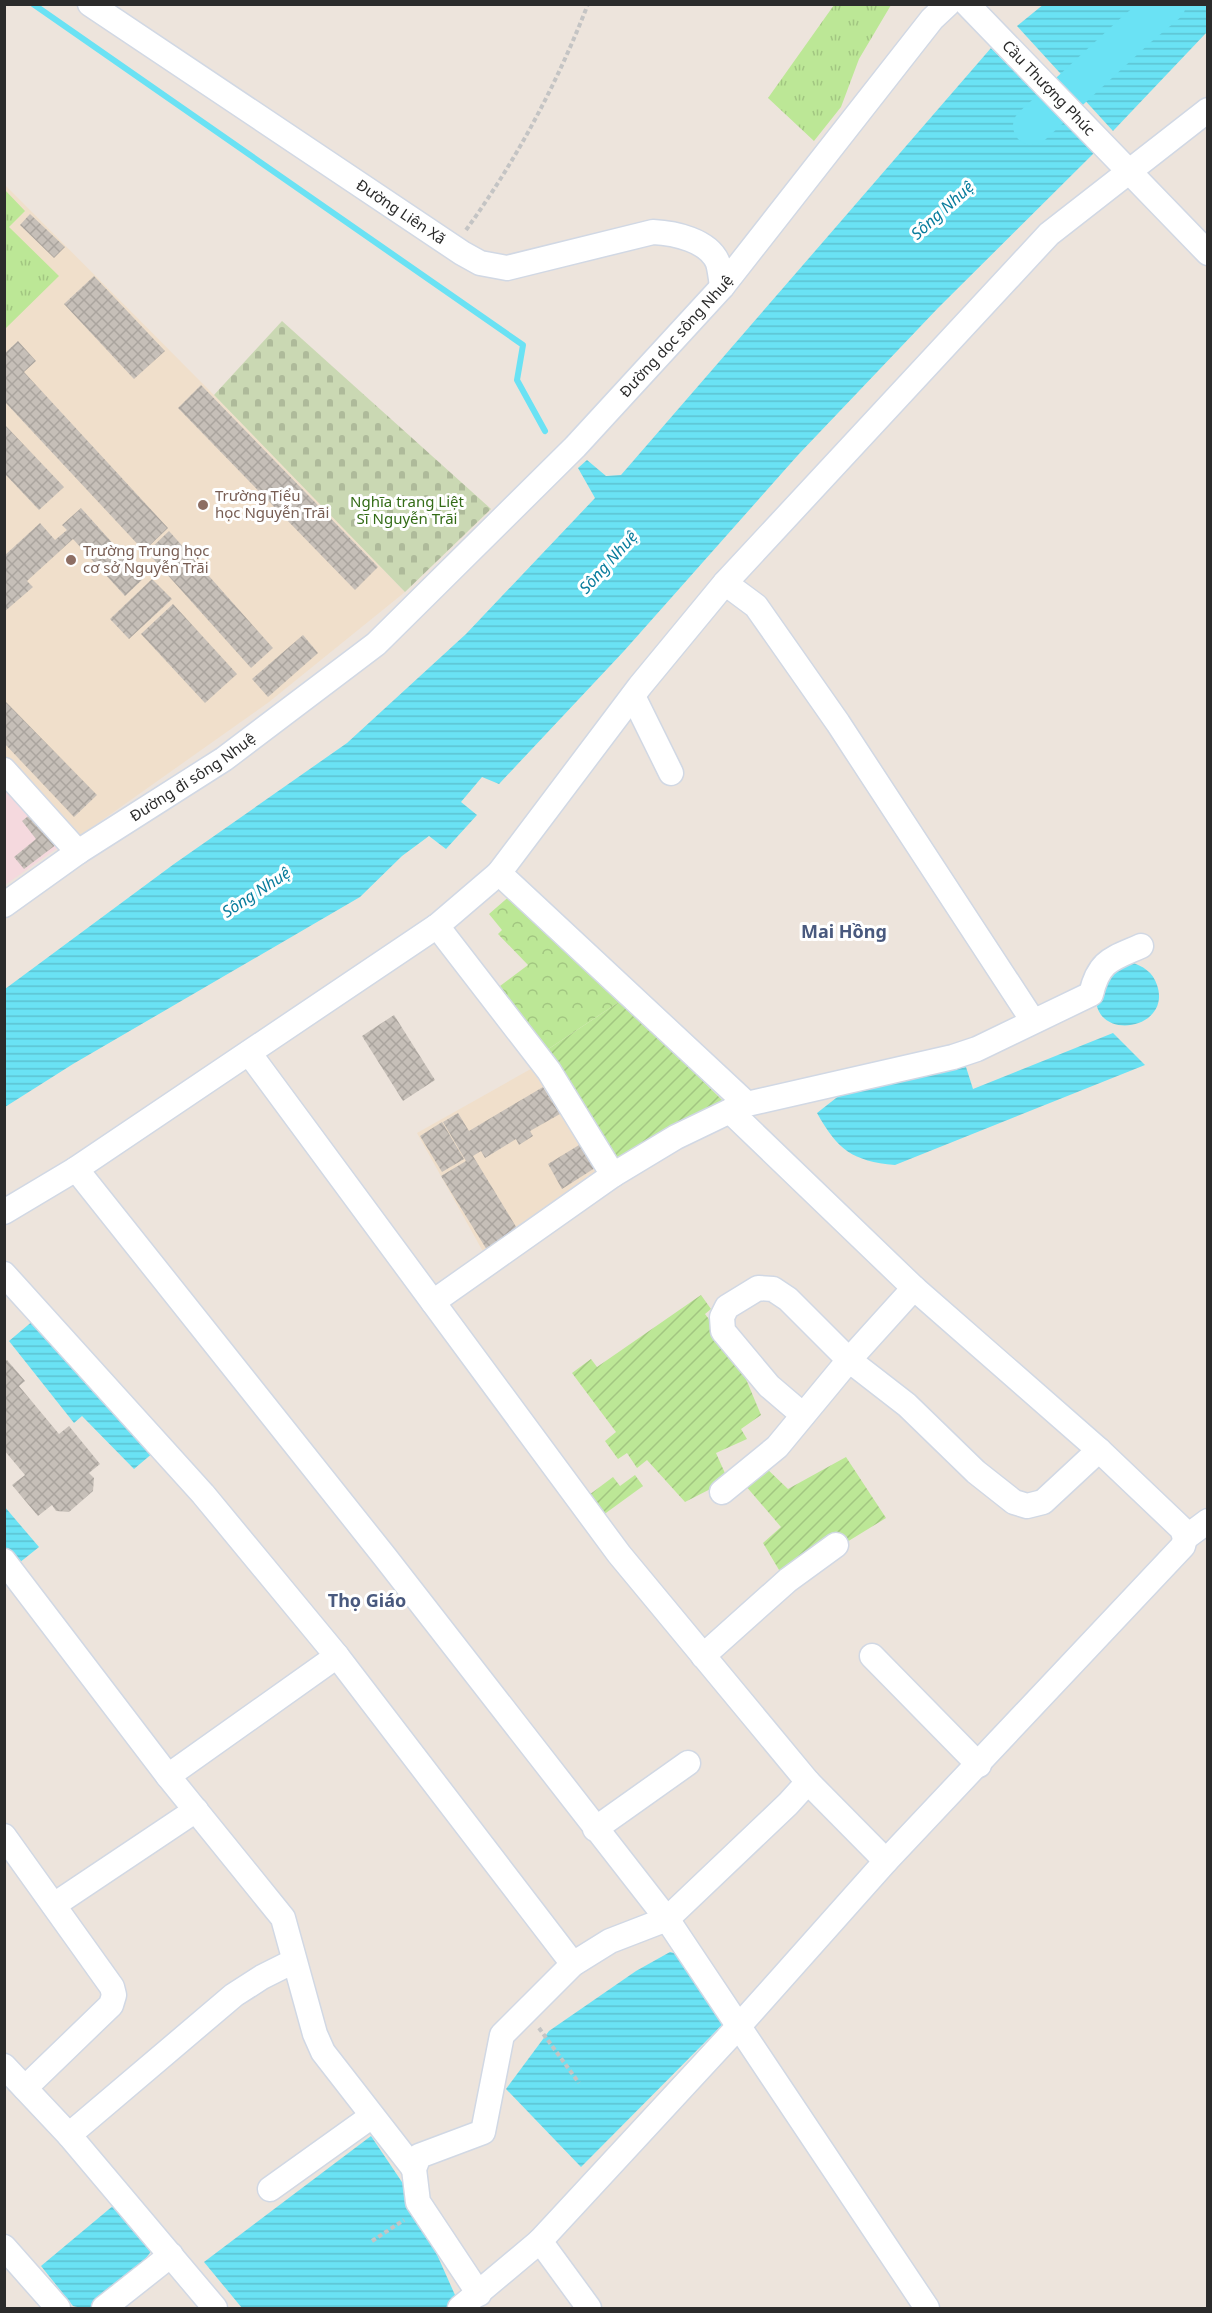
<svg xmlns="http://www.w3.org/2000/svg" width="1212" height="2313" viewBox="0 0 1212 2313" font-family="'Noto Sans',sans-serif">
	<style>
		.education { fill: #f0dfcb }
		.medical { fill: #f5d9de }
		.grass { fill: url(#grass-tufts) }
		.forest { fill: url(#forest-crowns) }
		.cemetery { fill: url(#cemetery-stones) }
		.garden { fill: url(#garden-furrows) }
		.water { fill: url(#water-rules) }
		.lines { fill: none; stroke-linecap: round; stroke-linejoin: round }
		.stream { stroke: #6ae2f4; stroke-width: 6 }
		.river { stroke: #6ae2f4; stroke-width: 38 }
		.building { fill: url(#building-cross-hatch) }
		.minor-casing { stroke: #d1d8e4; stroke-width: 27 }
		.path { stroke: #c4c4c4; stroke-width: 4; stroke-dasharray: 4.5 3; stroke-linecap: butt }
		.minor { stroke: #fff; stroke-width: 24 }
		.education-dot { fill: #8d6e63; stroke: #fff; stroke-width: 2 }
		.labels { text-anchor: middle; stroke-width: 6; stroke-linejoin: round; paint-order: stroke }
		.street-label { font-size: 15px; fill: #2b2b2b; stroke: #fff }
		.education-label { font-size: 15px; fill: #785e54; stroke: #fff; text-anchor: start }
		.park-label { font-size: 15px; fill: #346c17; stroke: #fff }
		.water-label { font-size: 16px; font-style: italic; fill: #087c9c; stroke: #fff }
		.quarter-label { font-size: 18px; font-weight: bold; fill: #49597e; stroke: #fff }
	</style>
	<defs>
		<pattern id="grass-tufts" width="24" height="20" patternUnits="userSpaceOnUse" patternTransform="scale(1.5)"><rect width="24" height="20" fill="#bce796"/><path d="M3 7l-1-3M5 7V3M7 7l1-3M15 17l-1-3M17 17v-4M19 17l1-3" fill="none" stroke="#a2c681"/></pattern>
		<pattern id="forest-crowns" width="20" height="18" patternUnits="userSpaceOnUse" patternTransform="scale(1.5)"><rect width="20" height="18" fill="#bce796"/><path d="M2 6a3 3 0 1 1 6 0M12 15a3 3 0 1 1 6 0" fill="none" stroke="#a2c681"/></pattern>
		<pattern id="cemetery-stones" width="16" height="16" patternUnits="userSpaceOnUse" patternTransform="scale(1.5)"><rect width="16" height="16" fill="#cad8b3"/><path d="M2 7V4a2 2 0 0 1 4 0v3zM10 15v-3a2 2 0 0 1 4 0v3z" fill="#aeba9a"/></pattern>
		<pattern id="garden-furrows" width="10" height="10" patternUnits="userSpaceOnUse" patternTransform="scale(1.5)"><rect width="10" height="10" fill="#bce796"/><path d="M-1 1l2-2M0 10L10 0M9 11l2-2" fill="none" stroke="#a2c681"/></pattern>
		<pattern id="water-rules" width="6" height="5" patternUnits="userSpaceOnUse" patternTransform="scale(1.5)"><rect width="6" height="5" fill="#6ae2f4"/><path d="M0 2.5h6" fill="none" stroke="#5cc2d1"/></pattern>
		<pattern id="building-cross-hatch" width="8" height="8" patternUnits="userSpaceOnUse" patternTransform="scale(1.5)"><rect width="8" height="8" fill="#c6bfb8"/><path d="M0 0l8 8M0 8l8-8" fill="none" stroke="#aaa49e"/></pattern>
	</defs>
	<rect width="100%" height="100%" fill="#ede4dc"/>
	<g class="education">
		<path d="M5,185L214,395L405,592L269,702L77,838L5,759Z"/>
		<path d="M536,1066L607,1175L486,1257L417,1133Z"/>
	</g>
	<path class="medical" d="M4,782L63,844L5,885H4Z"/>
	<g class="grass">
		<path d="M834,5H891L859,59L841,107L814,141L768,98Z"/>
		<path d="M5,190L25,211L9,227L59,276L5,329Z"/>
	</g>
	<path class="forest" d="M513,893L622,1000L547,1050L500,986L528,965L498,934L502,930L489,914Z"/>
	<path class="cemetery" d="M282,321L491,509L405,592L214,395Z"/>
	<g class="garden">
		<path d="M622,1000L727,1105L617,1167L547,1050Z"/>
		<path d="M701,1295L711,1309L705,1314L736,1355L761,1415L741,1429L747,1439L716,1453L728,1480L685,1502L647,1460L637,1468L627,1453L618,1459L605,1441L616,1432L572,1373L591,1359L597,1367Z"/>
		<path d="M846,1457L886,1518L785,1580L763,1543L781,1527L745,1485L764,1466L788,1489Z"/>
		<path d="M635,1475L643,1486L599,1518L585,1498L613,1477L620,1486Z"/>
	</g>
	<g class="water">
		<path d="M1044,4L1207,5V32L1113,131L1017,26Z"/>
		<path d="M991,48L1095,152L938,308L798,455L624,651L499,784L482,777L461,802L477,815L446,849L429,836L402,856L360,897L73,1064L5,1107V989L174,864L347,743L466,634L595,498L578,468L587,460L606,476L621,475Z"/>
		<path d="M1130,962C1143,966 1153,972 1157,985C1172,1028 1100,1042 1096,1001C1096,995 1097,988 1098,982Z"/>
		<path d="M1113,1033L1145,1065L895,1165C852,1161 838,1150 817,1113L845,1091L966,1067L973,1089Z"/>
		<path d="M34,1320L154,1452L134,1469L82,1416L74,1423L9,1341Z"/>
		<path d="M4,1506L39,1547L14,1567L5,1555Z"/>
		<path d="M670,1952L678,1954L729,2018L581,2167L506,2089L549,2031L636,1971Z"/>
		<path d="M371,2136L410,2194L459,2304L452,2308H242L204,2262Z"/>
		<path d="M114,2205L152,2250C142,2265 112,2296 97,2305C89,2309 81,2308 73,2306L41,2266Z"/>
	</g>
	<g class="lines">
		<path class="stream" d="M33,4L523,345L517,380L545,431"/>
		<path class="river" d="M1032,126L1137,29L1167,4"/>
	</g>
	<g class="building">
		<path d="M30,214L65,247L54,258L20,225Z"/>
		<path d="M94,276L165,351L134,379L64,304Z"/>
		<path d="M18,341L36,361L24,372L168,528L144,551L4,401V354Z"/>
		<path d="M201,385L378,567L355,590L178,408Z"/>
		<path d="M4,424L64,487L39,510L4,473Z"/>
		<path d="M81,508L144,578L125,596L73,539L27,581L33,587L4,612V556L40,523L55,540L67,530L62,525Z"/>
		<path d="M169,531L273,648L251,668L147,552Z"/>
		<path d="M152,579L172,599L129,639L110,619Z"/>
		<path d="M173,604L237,674L205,703L141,634Z"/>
		<path d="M303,635L318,653L268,697L252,679Z"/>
		<path d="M4,700L97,795L74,817L4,743Z"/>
		<path d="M32,813L57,844L24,869L14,857L36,839L22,821Z"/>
		<path d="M394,1015L435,1080L403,1101L362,1036Z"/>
		<path d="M543,1087L560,1114L530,1131L533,1136L519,1145L516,1139L485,1158L481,1151L473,1156L518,1230L487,1250L441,1176L466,1161L443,1122L458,1113L469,1131Z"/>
		<path d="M442,1122L464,1159L442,1172L420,1136Z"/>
		<path d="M584,1142L598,1166L562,1189L548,1164Z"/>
		<path d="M7,1360L25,1381L19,1386L59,1434L69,1426L100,1464L89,1473L94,1478L93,1491L69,1512L56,1511L52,1505L38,1516L12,1485L25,1475L4,1450V1362Z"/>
	</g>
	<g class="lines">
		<defs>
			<g id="minor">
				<path id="s1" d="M90,4L462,253L480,263L507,268L653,232C674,233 709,240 718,263C720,270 721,279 722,287"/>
				<path id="s2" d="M967,4L1208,253"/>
				<path d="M725,583L756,606L838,723L1033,1021"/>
				<path d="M633,696L671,773"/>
				<path d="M4,770L78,852"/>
				<path id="s3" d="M4,905L78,852L224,759L376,644L575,447L722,287L932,19L948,4"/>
				<path d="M437,926L549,1071L613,1175"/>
				<path d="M249,1053L619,1554L808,1782L788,1804L667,1919L610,1941L573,1964L502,2035L483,2132L419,2156L414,2169L418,2202L479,2294"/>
				<path d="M747,1104L953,1057L977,1049L1091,994C1099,960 1112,959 1141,946"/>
				<path d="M76,1169L385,1557L667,1919L927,2308"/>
				<path d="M4,1212L76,1169L437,926L499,873L640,686L725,583L1049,234L1208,110"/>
				<path d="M4,1274L203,1494L337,1656L168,1776"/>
				<path d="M433,1302L613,1175L676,1137L730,1111"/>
				<path d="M803,1415L769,1386L723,1331L722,1317L727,1307L758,1288L773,1289L788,1299L849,1360L907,1405L976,1472L1014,1502L1027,1506L1043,1502L1099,1450"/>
				<path d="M722,1492L777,1447L849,1360L914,1288"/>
				<path d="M1185,1538L1208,1521"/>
				<path d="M4,1561L168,1776L283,1918L315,2034L323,2052L414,2169"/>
				<path d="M337,1656L573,1964"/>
				<path d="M703,1656L788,1580L836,1545"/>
				<path d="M872,1656L979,1765"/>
				<path d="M808,1782L886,1861"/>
				<path d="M595,1829L688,1763"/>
				<path d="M4,1836L112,1987L114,1995L111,2005L25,2088"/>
				<path d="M54,1905L196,1810"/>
				<path d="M4,2066L69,2135L215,2308"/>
				<path d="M69,2135L234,1995L262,1977L294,1961"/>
				<path d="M270,2189L372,2116"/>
				<path d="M540,2241L589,2308"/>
				<path d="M4,2247L58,2308"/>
				<path d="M104,2308L171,2255"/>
				<path d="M460,2308L540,2241L739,2026L886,1861L1183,1546L1185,1538L1182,1529L1099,1450L914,1288L730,1111L747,1104L499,873"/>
			</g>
		</defs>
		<use href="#minor" class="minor-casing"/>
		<g class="path">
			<path d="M466,230C516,161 557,84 588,4"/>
			<path d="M539,2028L579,2083"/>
			<path d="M372,2241L404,2220"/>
		</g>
		<use href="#minor" class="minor"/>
	</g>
	<g class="education-dot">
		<circle cx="203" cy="505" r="6"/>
		<circle cx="71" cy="560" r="6"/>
	</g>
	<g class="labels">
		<g class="street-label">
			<text dy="5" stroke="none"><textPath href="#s2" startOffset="117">Cầu Thượng Phúc</textPath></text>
			<text dy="5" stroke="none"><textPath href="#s1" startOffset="374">Đường Liên Xã</textPath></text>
			<text dy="5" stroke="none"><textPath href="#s3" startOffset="885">Đường dọc sông Nhuệ</textPath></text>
			<text dy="5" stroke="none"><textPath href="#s3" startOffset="228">Đường đi sông Nhuệ</textPath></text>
		</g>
		<g class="education-label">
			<text x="215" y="501">Trường Tiểu<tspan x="215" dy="17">học Nguyễn Trãi</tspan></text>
			<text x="83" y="556">Trường Trung học<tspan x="83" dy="17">cơ sở Nguyễn Trãi</tspan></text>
		</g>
		<g class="park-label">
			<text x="407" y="507">Nghĩa trang Liệt<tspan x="407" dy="17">Sĩ Nguyễn Trãi</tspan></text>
		</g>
		<g class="water-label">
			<text transform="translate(942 210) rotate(-42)" y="6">Sông Nhuệ</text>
			<text transform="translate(608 562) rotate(-48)" y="6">Sông Nhuệ</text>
			<text transform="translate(256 892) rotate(-33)" y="6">Sông Nhuệ</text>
		</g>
		<g class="quarter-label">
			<text x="844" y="938">Mai Hồng</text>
			<text x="367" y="1607">Thọ Giáo</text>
		</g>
	</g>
	<rect width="1212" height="2313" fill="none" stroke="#2b2b2b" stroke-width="12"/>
</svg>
